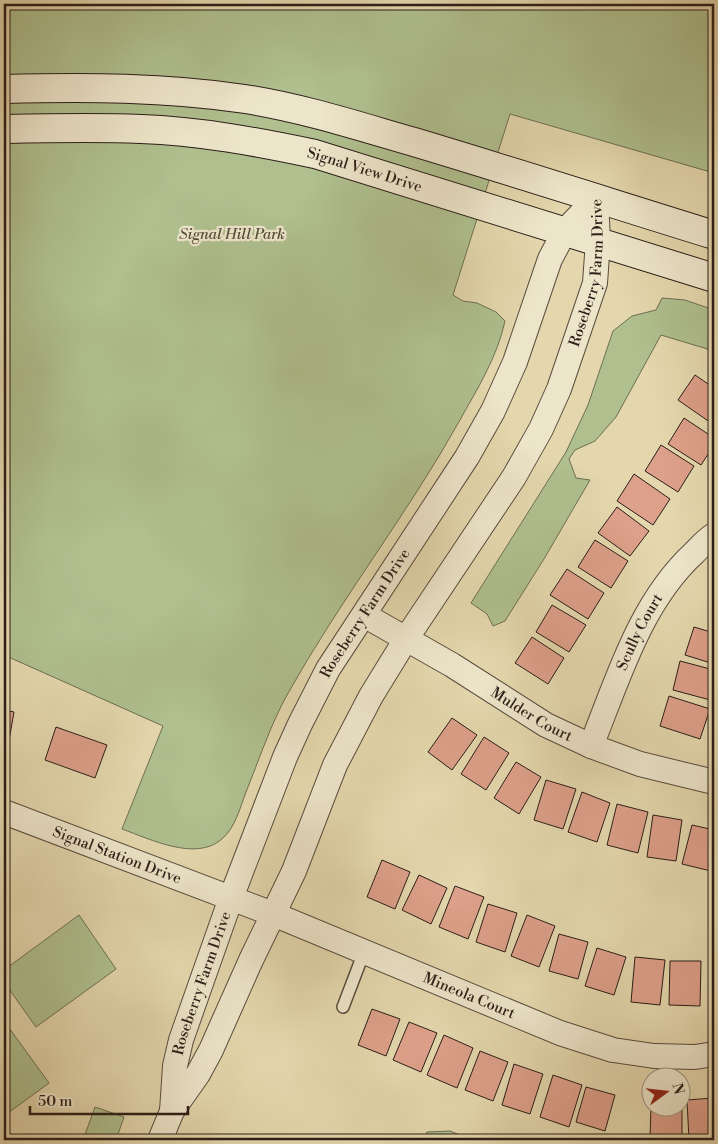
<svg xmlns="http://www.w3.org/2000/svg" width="718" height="1144" viewBox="0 0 718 1144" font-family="'Libre Bodoni',serif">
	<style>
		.green { fill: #afbf8e; stroke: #6d6e53 }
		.building { fill: #dda08a; stroke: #2b1e18 }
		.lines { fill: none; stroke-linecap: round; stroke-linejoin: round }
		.service-casing { stroke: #594c3d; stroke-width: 14 }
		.minor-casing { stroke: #594c3d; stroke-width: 26 }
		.secondary-casing { stroke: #2b1e18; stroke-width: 30 }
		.service { stroke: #ede5ca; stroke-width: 11 }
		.minor { stroke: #ede5ca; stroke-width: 24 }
		.secondary { stroke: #ede5ca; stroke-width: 28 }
		.labels { text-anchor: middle; stroke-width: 4.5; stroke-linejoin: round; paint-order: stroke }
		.street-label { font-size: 15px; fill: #2b1e18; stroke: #ede5ca }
		.park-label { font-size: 15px; font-style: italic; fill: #534e3b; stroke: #ede5ca }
	</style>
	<rect width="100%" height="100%" fill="#e4d7ad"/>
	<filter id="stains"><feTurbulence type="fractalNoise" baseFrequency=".004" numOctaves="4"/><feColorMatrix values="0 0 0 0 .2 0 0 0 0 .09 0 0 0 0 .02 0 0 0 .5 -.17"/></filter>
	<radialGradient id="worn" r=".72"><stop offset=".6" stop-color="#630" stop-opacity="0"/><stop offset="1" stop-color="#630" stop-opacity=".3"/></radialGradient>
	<g class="green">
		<path d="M4,4H714V173L510,114L453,295L463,301L477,303L496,312L505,321C497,358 477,389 460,420C407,515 340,600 287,695C270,726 259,760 246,792C240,808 235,828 222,839C196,862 150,839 122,829L163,726L4,655Z"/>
		<path d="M662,298L685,300L714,310V351L661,335L616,417L595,441L575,450L569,459L576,478L590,480L544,559L505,621L493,626L487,614L471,603L566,452L588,405L613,331L632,316L656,310Z"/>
		<path d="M79,915L116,969L36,1027L4,982V970Z"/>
		<path d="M4,1021L49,1083L4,1116Z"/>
		<path d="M95,1107L124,1117L116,1140H83Z"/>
		<path d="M450,1131L472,1140H422L427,1132Z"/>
	</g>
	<g class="building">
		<path d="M695,375L714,388V425L678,400Z"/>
		<path d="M684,418L714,438V445L701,465L668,444Z"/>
		<path d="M661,445L694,466L678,492L645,471Z"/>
		<path d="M634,474L670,499L653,525L617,501Z"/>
		<path d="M617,507L649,531L630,556L598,533Z"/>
		<path d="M595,540L628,561L611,588L578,567Z"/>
		<path d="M567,569L604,593L588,619L550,595Z"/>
		<path d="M552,605L586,625L569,652L536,632Z"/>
		<path d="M694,627L714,633V664L685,655Z"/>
		<path d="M532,637L564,658L548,684L515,663Z"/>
		<path d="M680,661L714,670V701L673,690Z"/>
		<path d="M669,696L710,709L700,739L660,726Z"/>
		<path d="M4,710L14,712L8,746L4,745Z"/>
		<path d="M452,718L477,735L452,770L428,752Z"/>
		<path d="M56,727L107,745L95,778L45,760Z"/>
		<path d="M484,737L509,753L486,790L461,774Z"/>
		<path d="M516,762L541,777L519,814L494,798Z"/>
		<path d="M546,780L576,789L563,829L534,820Z"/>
		<path d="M582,792L610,803L597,842L568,832Z"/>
		<path d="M617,804L648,812L638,853L607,845Z"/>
		<path d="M653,815L682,820L676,861L647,857Z"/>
		<path d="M692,825L714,830V861L711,871L682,864Z"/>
		<path d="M382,860L410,872L395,909L367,897Z"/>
		<path d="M419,875L447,888L431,924L402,910Z"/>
		<path d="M455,886L484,897L468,939L439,927Z"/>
		<path d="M488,904L517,913L505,952L476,942Z"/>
		<path d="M527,915L555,926L539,967L511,956Z"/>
		<path d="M559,934L588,942L578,979L549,971Z"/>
		<path d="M597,948L626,957L614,995L585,986Z"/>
		<path d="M635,957L665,960L660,1005L631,1002Z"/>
		<path d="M670,961H701L700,1006L669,1005Z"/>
		<path d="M714,967V988L710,968Z"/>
		<path d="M372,1009L400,1019L386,1056L358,1045Z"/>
		<path d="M409,1022L437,1033L421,1072L393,1060Z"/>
		<path d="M444,1035L473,1048L457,1088L427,1075Z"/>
		<path d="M480,1051L508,1062L493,1101L465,1090Z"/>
		<path d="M514,1064L543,1074L530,1114L502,1105Z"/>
		<path d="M553,1075L582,1085L569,1127L540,1117Z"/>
		<path d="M586,1087L615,1095L605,1131L576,1122Z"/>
		<path d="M714,1098V1140H689L687,1100Z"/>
		<path d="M680,1100H682V1140H650L651,1106H680Z"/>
	</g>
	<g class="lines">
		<defs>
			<path id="service" d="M343,1007L364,952"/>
			<g id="minor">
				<path id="s1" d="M364,615L452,665L546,725L591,746L640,764L714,782"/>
				<path id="s2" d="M591,746C618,679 640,603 694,553C700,547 707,539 714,535"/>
				<path id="s3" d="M4,812L273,914L560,1033L613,1050L654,1056L695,1057L714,1054"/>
				<path id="s4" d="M172,1111L175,1066L181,1040L231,898L285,757L300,724L328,669L467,457L493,411L515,362L550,259L565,231L596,198"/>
				<path id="s5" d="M160,1140L172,1111L198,1074L211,1050L251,960L294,871L335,765L371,696L406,639L514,477L541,429L559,389L595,283L598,241L596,198"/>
			</g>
			<g id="secondary">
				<path d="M4,89C85,87 165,87 245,99C303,108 358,126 414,142C514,172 614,204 714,235"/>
				<path id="s6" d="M4,129C50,128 95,127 141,129C199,131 258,142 315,154L714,278"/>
			</g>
		</defs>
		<use href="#service" class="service-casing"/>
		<use href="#minor" class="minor-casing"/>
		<use href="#secondary" class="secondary-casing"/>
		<use href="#service" class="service"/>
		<use href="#minor" class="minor"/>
		<use href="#secondary" class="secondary"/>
	</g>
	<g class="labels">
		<g class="street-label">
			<text dy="5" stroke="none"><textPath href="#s6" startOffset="365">Signal View Drive</textPath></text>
			<text dy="5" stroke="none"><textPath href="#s5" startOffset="974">Roseberry Farm Drive</textPath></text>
			<text dy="5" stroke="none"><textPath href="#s4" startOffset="538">Roseberry Farm Drive</textPath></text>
			<text dy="5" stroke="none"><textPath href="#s2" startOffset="124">Scully Court</textPath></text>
			<text dy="5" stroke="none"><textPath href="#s1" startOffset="195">Mulder Court</textPath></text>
			<text dy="5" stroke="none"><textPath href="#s3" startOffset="121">Signal Station Drive</textPath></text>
			<text dy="5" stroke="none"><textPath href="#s4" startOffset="132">Roseberry Farm Drive</textPath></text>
			<text dy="5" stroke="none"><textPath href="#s3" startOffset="500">Mineola Court</textPath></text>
		</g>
		<g class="park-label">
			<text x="232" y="239">Signal Hill Park</text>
		</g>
	</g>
	<rect width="718" height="1144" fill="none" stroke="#e4d7ad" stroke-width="20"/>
	<rect x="5" y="5" width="708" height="1134" fill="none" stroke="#2b1e18" stroke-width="2.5"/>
	<rect x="10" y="10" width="698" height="1124" fill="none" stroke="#2b1e18"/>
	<g transform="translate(666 1092) rotate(75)"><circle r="24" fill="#ede5ca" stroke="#9f9583"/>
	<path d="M0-4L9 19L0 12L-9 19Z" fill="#8f2418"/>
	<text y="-8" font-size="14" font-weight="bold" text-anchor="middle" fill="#2b1e18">N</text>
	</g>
	<path d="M30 1106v8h158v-8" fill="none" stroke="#2b1e18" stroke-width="2.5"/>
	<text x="38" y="1106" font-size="15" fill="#2b1e18" stroke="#ede5ca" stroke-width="4" paint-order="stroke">50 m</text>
	<rect width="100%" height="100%" filter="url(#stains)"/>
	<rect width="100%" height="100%" fill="url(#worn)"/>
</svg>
